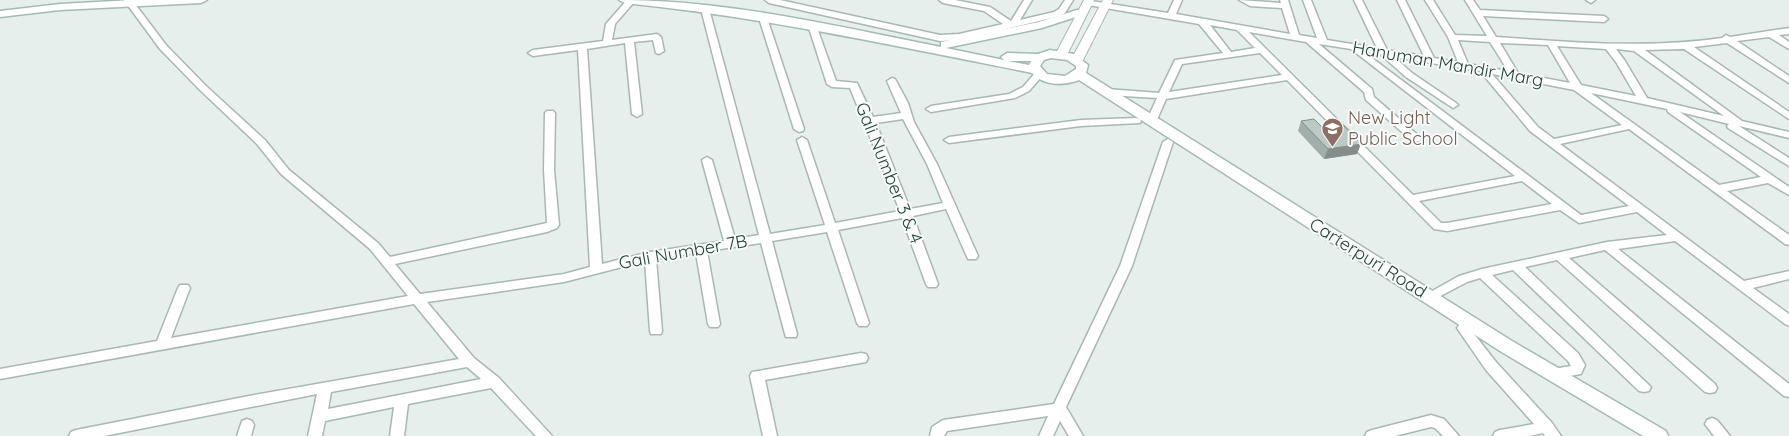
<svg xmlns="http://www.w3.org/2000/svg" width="1789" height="436" viewBox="0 0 1789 436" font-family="Quicksand,sans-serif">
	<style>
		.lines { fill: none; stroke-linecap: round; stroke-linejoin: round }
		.minor-casing { stroke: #a8b8b2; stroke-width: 3 }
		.tertiary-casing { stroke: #a8b8b2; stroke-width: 2 }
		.secondary-casing { stroke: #a4bbb3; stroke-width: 3 }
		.minor { fill: #fff; fill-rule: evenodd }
		.tertiary { fill: #fff; fill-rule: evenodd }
		.secondary { fill: #fff; fill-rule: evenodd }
		.wall { fill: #a1aea9 }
		.shaded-wall { fill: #838d89 }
		.building { fill: #bbcac4; stroke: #838d89 }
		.labels { text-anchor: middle; stroke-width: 4; stroke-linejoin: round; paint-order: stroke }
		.street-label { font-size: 18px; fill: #24423a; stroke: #f7fbf9 }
		.education-label { font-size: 18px; fill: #785e54; stroke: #f7fbf9; text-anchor: start }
	</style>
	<rect width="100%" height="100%" fill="#e6efeb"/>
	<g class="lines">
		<defs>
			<g id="minor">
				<path d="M124,0H132L166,45L206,86L265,140L289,170L378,243L390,257L547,223L544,170L545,113L547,111H553L555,113L554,170L559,225L557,228L547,232L395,264L420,294L564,274L590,267L578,50L533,56L528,53L533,50L603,41L606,24L627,0L635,1L615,24L612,40L657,34L661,37L664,51L659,54L656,53L653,40L634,42L642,114L637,117L632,114L625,43L587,49L602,264L650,252L724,241L702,160L707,157L712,160L735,239L759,235L701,9L705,6L709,9L770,234L825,225L797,140L802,137L807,140L835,223L900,211L850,88L832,87L827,84L808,25L812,22L816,25L836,81L857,83L873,117L901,113L887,81L892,78L895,79L908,103L914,122L937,164L978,256L976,259H968L946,209L913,216L938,284L936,287H928L926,284L902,218L838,230L869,323L867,326H859L857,323L827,232L772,241L797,334L796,337H786L785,334L761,243L707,251L720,324L718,327H710L708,324L696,253L656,259L662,331L661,334H651L650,331L645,261L564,282L427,302L474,358L499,378L552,436H536L491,388L408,404L404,436H390L394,407L325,421L322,436H308L317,394L104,436H69L71,432L76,430L249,396L459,359L414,304L0,379V369L157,341L178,288L180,285H188L190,288L171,338L408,296L370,249L281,174L257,144L200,90L160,49ZM903,119L927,164L943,203L910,209L876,123ZM467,367L481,379L328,409L331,392Z"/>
				<path d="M765,0H780L940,35L959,34L1003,24L984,11L943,3L939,0H955L990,7L1011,21L1024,0H1032L1020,20L1054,12L1059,9L1065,0H1073L1065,13L1060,16L959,40L940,41L769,3Z"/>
				<path d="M1085,0L1168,13L1174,0H1182L1176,14L1290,34L1282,8L1250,6L1239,0L1281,3L1280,0H1288L1299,35L1317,38L1303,0H1311L1327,40L1377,48L1354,0H1362L1387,50L1424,56L1397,0H1405L1434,58L1458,62L1448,37L1425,0H1433L1455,35L1487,36L1465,0H1473L1480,10L1604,16L1608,19L1604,22L1483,16L1496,37C1573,42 1645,49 1722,38L1726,35L1730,37L1789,28V34L1779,35L1789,42V49L1769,37L1737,41L1789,76V83L1727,43L1694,47L1789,112V119L1684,49L1645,50L1742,121L1789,132V138L1739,126L1789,158V166L1728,128L1727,126L1729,124L1680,112L1789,187V195L1768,183L1727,191L1789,235V245L1785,244L1629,129L1560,144L1744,281L1789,271V279L1753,288L1789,314V326L1785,324L1675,241L1618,249L1789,384V397L1784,396L1605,250L1569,258L1715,384L1717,388L1715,392L1710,393L1705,392L1557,260L1525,267L1651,387L1649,391L1644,392L1639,391L1513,270L1492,275L1578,353L1585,365L1581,374L1553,379L1548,378L1546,374L1548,370L1571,366L1568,361L1480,278L1467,282L1431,301L1427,300L1425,297L1427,294L1459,276L1482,269L1607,242L1667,235L1637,212L1579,223L1560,210L1447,231L1434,229L1287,80L1166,99L1156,122H1148L1147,120L1157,98L1107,95L1102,92L1107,89L1159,93L1175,60L1223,53L1199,24L1088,5L1085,4ZM1210,25L1237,30L1255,48L1231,52ZM1249,32L1306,42L1364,92L1366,100L1412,141H1420L1421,139L1420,137L1374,97L1372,89L1319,44L1351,49L1515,176L1413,195ZM1458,40L1490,42L1508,71L1468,64ZM1500,43L1548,45L1570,83L1518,73ZM1557,46L1606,49L1616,62L1636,96L1581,85ZM1616,49L1634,51L1724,116L1647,98L1625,61ZM1364,52L1380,54L1406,77L1453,108L1458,105L1456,103L1412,73L1394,57L1480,71L1530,131L1629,206L1581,215ZM1260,53L1282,75L1169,92L1182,64ZM1492,74L1574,90L1622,125L1554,139L1538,127ZM1591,93L1667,109L1668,112L1761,177L1719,185ZM1522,181L1552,204L1447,223H1441L1419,201Z"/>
				<path d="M1586,0H1595L1591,3Z"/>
				<path d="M763,15L767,18L804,129L803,131L799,132L794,129L759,18Z"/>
				<path d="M1039,71L1044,74L1029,91L1015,98L931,112L926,109L931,106L1009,94L1023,87L1036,72Z"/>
				<path d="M1136,118L1140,119L1141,121L1140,123L1081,126L949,143L944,140L949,137L1081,120Z"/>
				<path d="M1168,139L1173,142L1132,266L1066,407L1083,436H1069L1060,421L1053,436H1039L1048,416L947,431L944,436H930L932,427L943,420L1054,404L1120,266L1163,142Z"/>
				<path d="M1463,323L1467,325L1496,362L1552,423L1561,436H1545L1543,433L1530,436H1493L1495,432L1500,430L1534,424L1486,370L1459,331L1457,328L1459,325Z"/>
				<path d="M861,353L866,354L868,358L866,362L765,380L777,436H763L750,376L752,372Z"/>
				<path d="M1431,415L1444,419L1459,436H1443L1435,428L1431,427L1395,436H1365L1367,432L1372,430Z"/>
				<path d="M1712,418L1717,420L1730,436H1714L1705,424L1707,420Z"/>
				<path d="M247,419L252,421L254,425L251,436H237L242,421Z"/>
			</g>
			<g id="tertiary">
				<path d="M1084,0H1094L1067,55L1061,58L1057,57L1055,55Z"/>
				<path d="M1103,0H1113L1083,60L1081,62H1073L1071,60Z"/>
			</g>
			<g id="secondary">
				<path d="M133,0H207L201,3L60,10L0,17V11L60,4Z"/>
				<path d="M619,0C727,0 835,26 941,47V42L1039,22L1077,10H1085V14L1042,28L946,48L1004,60L1001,57L1007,53L1038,54L1050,50L1074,54L1088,65L1086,73L1512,341L1666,431L1668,436H1643L1500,351L1079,80C1063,86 1044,86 1032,73C897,46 762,17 625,3ZM1051,58L1067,60L1076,66V69L1065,76L1047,74L1040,66L1044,60ZM1008,61H1031L1029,65Z"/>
			</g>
		</defs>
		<use href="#minor" class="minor-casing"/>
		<use href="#tertiary" class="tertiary-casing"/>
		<use href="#secondary" class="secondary-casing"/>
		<use href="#minor" class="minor"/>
		<use href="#tertiary" class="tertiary"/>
		<use href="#secondary" class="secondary"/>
	</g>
	<path class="wall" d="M1301,121L1324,129L1357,154L1324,159L1298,131Z"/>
	<path class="shaded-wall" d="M1361,144L1357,154L1324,159L1328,149Z"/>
	<path class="building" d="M1314,119L1324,129L1344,126L1361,144L1328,149L1301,121Z"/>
	<defs>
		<symbol id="school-pin" viewBox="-11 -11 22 30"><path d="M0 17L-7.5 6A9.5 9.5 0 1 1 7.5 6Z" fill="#8d6e63" stroke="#f7fbf9"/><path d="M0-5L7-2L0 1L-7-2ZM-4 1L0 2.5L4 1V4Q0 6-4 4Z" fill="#fff"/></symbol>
	</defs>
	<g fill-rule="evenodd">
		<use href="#school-pin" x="1320" y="116" width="25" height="34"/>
	</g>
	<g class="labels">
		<g class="street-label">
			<text transform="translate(1448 64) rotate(10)" y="6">Hanuman Mandir Marg</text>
			<text transform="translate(889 173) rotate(68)" y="6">Gali Number 3 &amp; 4</text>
			<text transform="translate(683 252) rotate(-10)" y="6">Gali Number 7B</text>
			<text transform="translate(1368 258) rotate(32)" y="6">Carterpuri Road</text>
		</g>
		<g class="education-label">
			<text x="1348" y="124">New Light<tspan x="1348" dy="21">Public School</tspan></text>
		</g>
	</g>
</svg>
